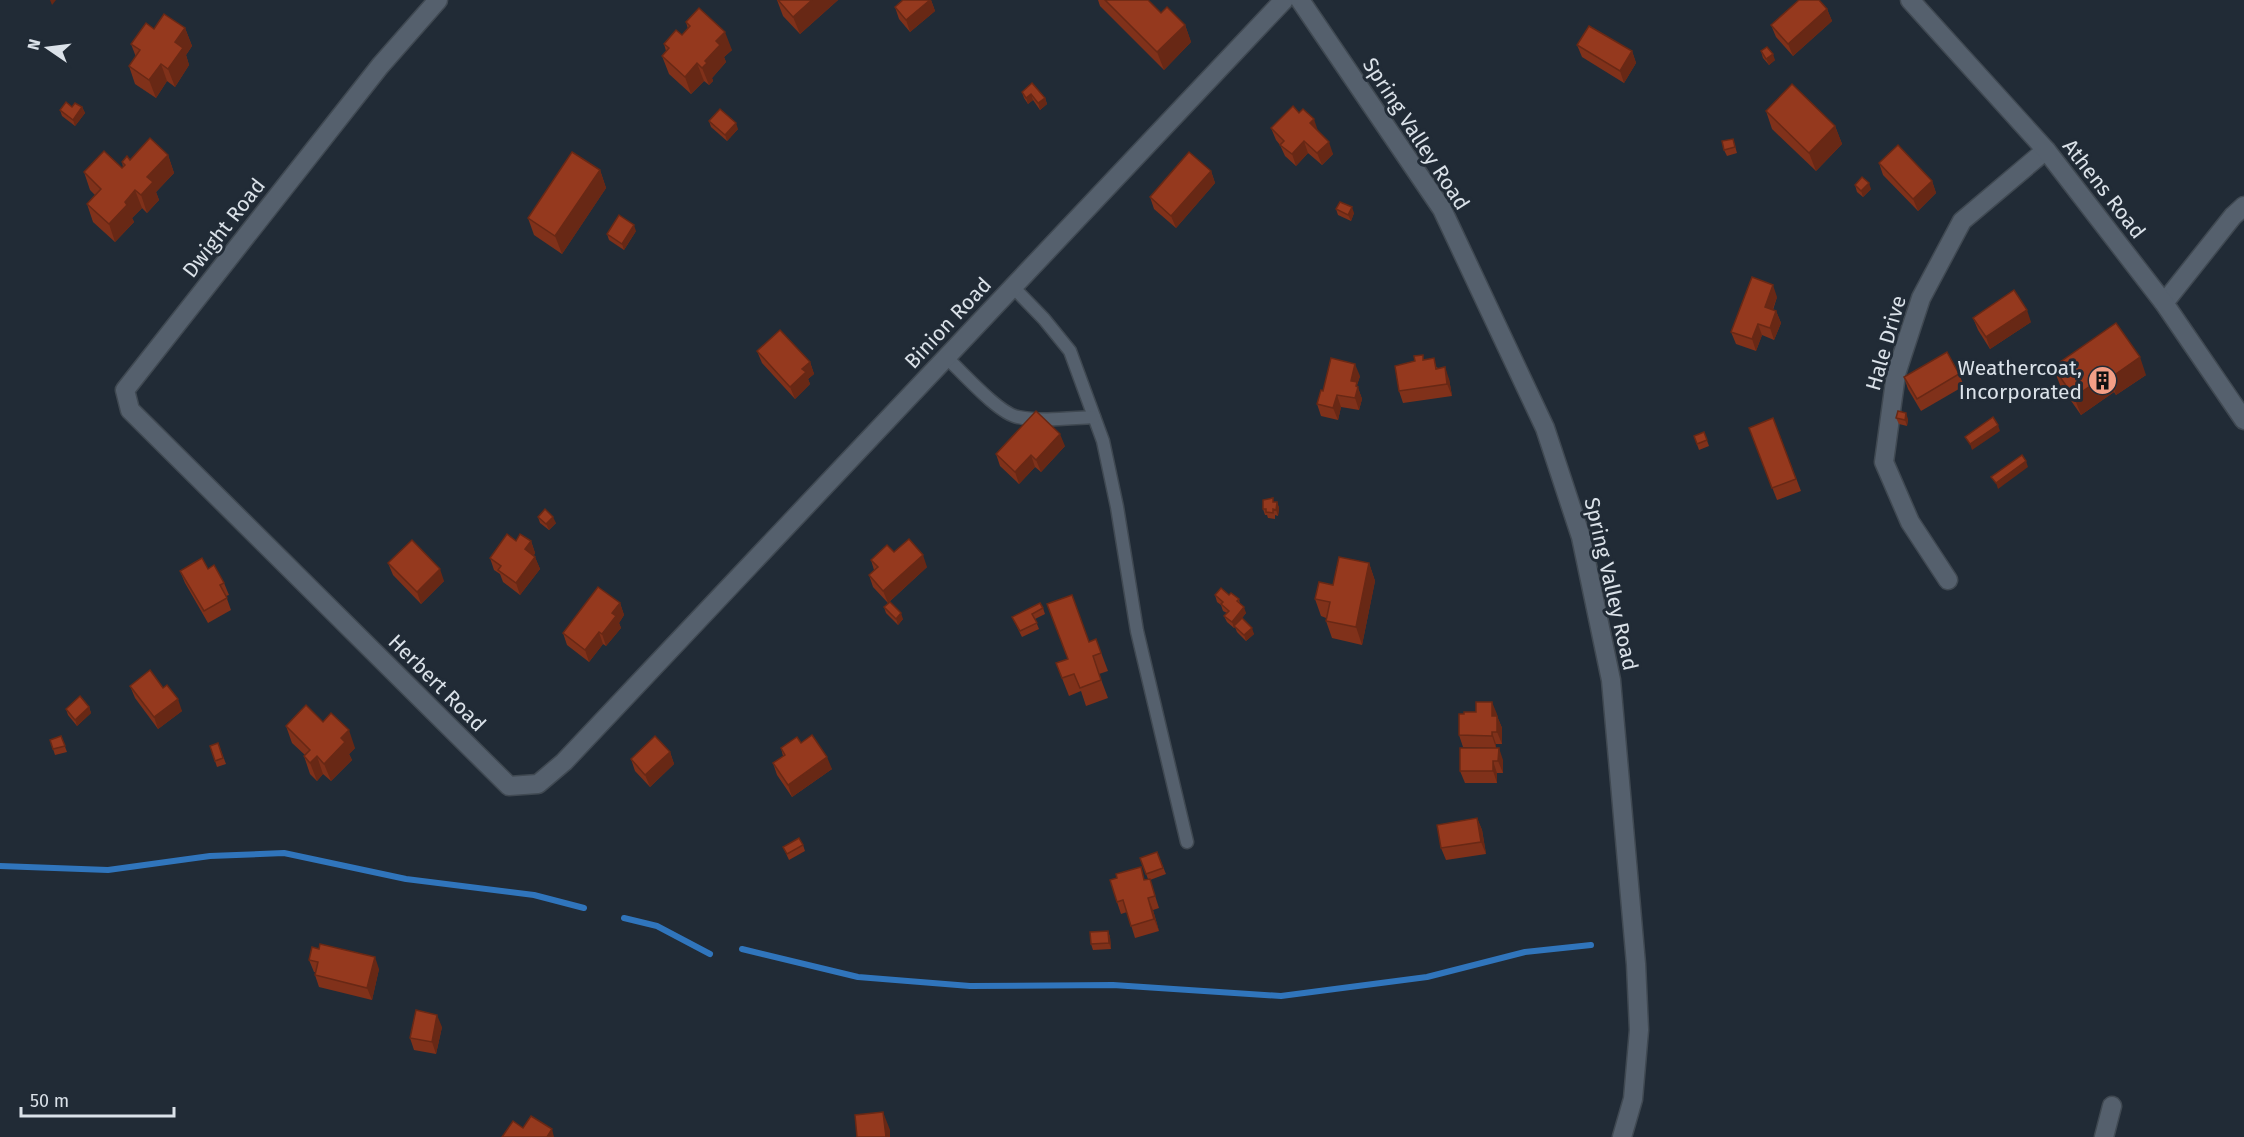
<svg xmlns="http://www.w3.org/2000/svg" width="2244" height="1137" viewBox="0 0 2244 1137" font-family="'Fira Sans',sans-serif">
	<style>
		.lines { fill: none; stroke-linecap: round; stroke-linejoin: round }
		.stream { stroke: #3075bc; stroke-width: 6 }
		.lane-casing { stroke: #404952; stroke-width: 15 }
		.street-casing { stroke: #404952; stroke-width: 21 }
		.secondary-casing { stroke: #404952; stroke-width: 21 }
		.lane { stroke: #55606d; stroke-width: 12 }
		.street { stroke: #55606d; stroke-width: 18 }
		.secondary { stroke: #55606d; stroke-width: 18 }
		.wall { fill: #80311a }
		.shaded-wall { fill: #682815 }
		.building { fill: #95391e; stroke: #682815; stroke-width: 1.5 }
		.labels { text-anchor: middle; stroke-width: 6; stroke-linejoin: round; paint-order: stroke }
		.street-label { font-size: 21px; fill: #dbe2e9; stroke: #212b36 }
		.poi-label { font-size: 21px; fill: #dbe2e9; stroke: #212b36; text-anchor: end }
	</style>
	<rect width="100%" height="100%" fill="#212b36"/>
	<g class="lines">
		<g class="stream">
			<path d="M0,866L108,870L210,856L284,853L406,879L534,895L584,908"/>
			<path d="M624,918L657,926L710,954"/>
			<path d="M742,949L858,977L970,986L1113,985L1281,996L1427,977L1525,952L1591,945"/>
		</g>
		<defs>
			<g id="lane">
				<path d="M1013,287L1044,319L1070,351L1103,441L1117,507L1137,631L1187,842"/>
				<path d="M946,357C962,372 999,414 1018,417C1043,422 1070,418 1094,417"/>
			</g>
			<g id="street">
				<path d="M438,0L380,66L125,390L130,410L509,786L538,784L564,762L1284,0"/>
				<path d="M2164,303L2233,216L2244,206"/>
				<path d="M1948,580L1910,522L1884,462L1896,374L1921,298L1962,221L2046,150"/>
				<path d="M2104,1137L2112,1106"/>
			</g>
			<g id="secondary">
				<path d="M1300,0L1442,209L1545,428L1581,537L1611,680L1636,964L1639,1030L1633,1099L1622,1137"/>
				<path d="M1910,0L2046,150L2164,303L2244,420"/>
			</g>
		</defs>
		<use href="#lane" class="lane-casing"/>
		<use href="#street" class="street-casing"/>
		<use href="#secondary" class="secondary-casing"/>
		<use href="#lane" class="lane"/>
		<use href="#street" class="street"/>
		<use href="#secondary" class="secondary"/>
	</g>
	<g class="wall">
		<path d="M777,0H838L800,34L783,16Z"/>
		<path d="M903,0H931L935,11L910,32L899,19L895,7Z"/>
		<path d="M1098,0H1148L1161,13L1185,25L1191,42L1164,70L1100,6Z"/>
		<path d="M1827,9L1832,21L1793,56L1776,37L1771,25Z"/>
		<path d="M686,22L732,50L724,57L726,62L712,78L713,81L709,85L704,81L691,94L669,74L662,56L666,51L664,44L682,35L688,29Z"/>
		<path d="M185,28L192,46L186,55L189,65L175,87L167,81L156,98L135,84L129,66L136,57L131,44L154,29Z"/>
		<path d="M1577,45L1632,51L1636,63L1624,83L1582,57Z"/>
		<path d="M1761,51L1775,60L1769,65L1763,58Z"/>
		<path d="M1022,92L1045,98L1047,104L1040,110L1033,100L1028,104L1024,98Z"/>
		<path d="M72,107H82L85,113L75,126L62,116L60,110Z"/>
		<path d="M1766,111L1835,126L1842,144L1816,171L1772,129Z"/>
		<path d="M709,121L738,129L727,141L711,127Z"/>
		<path d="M1271,128L1318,131L1333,154L1322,165L1308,153L1296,166L1285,156L1280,145L1276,140Z"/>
		<path d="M1733,139L1737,153L1727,156L1724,150Z"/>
		<path d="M168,155L174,173L156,192L159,200L147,213L142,208L132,218L134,222L115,242L93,222L87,204L95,195L90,190L84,172L122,168L123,167L122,162L130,160Z"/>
		<path d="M1879,163L1932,181L1936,193L1918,211L1883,175Z"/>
		<path d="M600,170L606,188L562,254L534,235L528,218Z"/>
		<path d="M1211,171L1215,183L1176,228L1154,209L1150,197Z"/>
		<path d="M1855,185L1871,189L1863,197L1857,192Z"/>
		<path d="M1336,209L1354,213L1351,221L1338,215Z"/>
		<path d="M636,231L624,250L609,240L607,234Z"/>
		<path d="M1777,297L1773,310L1776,311L1781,323L1774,340L1762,335L1756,351L1736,344L1731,332Z"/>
		<path d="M1973,318L2031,322L1990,349L1978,330Z"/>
		<path d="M757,351L810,362L814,374L808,379L810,384L795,399L762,363Z"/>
		<path d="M1424,359L1438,368L1449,379L1452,396L1403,403L1399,391Z"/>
		<path d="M2053,367L2146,375L2116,395L2114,392L2081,415L2060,385Z"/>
		<path d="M1959,374L1964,386L1921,411L1908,389L1904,377Z"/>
		<path d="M1360,376L1357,385L1362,399L1359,410L1341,407L1338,420L1321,416L1317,404L1323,391Z"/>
		<path d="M1773,418L1801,491L1777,500L1749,428Z"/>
		<path d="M1896,418L1908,419L1907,426L1899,424Z"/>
		<path d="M1704,432L1709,446L1699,450L1694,436Z"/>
		<path d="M1065,446L1041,472L1035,467L1019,484L1000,466L996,454Z"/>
		<path d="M1275,502H1277L1279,508L1278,516L1275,515V519L1268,518L1267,515H1265L1263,509Z"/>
		<path d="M538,517L556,523L549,530L540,523Z"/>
		<path d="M516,541H531L535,553L534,555L540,569L520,595L503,582L500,574L494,570L490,558Z"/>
		<path d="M894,552L927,567L888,603L873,587L869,575L874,570L871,560Z"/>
		<path d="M388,563L444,581L421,604L393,575Z"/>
		<path d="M1369,563L1375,581L1362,645L1332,638L1326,621V618L1321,616L1315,599L1333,585Z"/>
		<path d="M208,569L224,583L229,595L226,596L231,610L208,623L185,583L180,571Z"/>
		<path d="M1215,595H1229L1239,599L1240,604L1246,613L1242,618L1254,634L1246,641L1237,632L1235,627L1234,628L1227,622L1224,616L1227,613L1223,611L1221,605L1217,602Z"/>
		<path d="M620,603L624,615L619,623L621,628L606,646L603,644L589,662L567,645L563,633Z"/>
		<path d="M884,607L903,619L898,625L886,613Z"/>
		<path d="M1043,608L1045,614L1035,619L1039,629L1022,637L1012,617Z"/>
		<path d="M1096,639L1108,671L1099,674L1108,698L1086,706L1081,691L1069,696L1056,663L1068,659Z"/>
		<path d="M130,686L163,688L182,711L158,729L135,698Z"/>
		<path d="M89,707L91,713L77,726L68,715L66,709Z"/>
		<path d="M1497,714V716L1502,728V744H1496V748L1463,747L1459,735Z"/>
		<path d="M323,722L355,748L349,754L352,760L331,781L323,774L317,781L310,774L304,756L305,755L292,743L286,726Z"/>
		<path d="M61,736L67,752L55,755L50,740Z"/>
		<path d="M218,743L226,764L217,767L210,746Z"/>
		<path d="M801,743L832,769L792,797L777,775L773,763L783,756L781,748Z"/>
		<path d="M1460,748L1503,760V773H1497V783H1465L1460,771Z"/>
		<path d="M670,752L674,764L650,787L635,771L631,759Z"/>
		<path d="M1477,818L1482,830L1486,854L1446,860L1441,848Z"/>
		<path d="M803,845L805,851L789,860L783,847Z"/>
		<path d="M1157,852L1166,874L1150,880L1159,908L1153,910L1159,931L1135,938L1127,912L1121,914L1117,902V878L1145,880L1148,879L1140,858Z"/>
		<path d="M1108,931L1110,937L1111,949L1093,950L1091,944Z"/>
		<path d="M309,960L379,969L372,1000L319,987L315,975L316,972H314Z"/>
		<path d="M442,1027L436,1054L414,1050L410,1038Z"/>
	</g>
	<g class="shaded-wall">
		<path d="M50,0H56L52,5Z"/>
		<path d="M812,0H838L800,34L793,17Z"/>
		<path d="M930,0H931L935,11L910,32L906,20Z"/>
		<path d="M1827,9L1832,21L1793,56L1788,44Z"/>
		<path d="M1185,25L1191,42L1164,70L1157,52Z"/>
		<path d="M185,28L192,46L186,55L189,65L175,87L168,69L175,42Z"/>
		<path d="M725,32L732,50L724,57L726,62L712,78L713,81L709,85L702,68L705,61L716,41Z"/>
		<path d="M1632,51L1636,63L1624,83L1620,71Z"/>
		<path d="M1773,54L1775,60L1769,65L1766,59Z"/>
		<path d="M697,63L704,81L691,94L685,77Z"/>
		<path d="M161,64L167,81L156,98L149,80Z"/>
		<path d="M1031,94L1033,100L1028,104L1026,98Z"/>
		<path d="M1045,98L1047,104L1040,110L1038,103Z"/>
		<path d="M82,107L85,113L75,126L73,120Z"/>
		<path d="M1314,119L1318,131L1310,123Z"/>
		<path d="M736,123L738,129L727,141L725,135Z"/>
		<path d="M1835,126L1842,144L1816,171L1809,153Z"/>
		<path d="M1304,141L1308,153L1296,166L1292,154Z"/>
		<path d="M1329,142L1333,154L1322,165L1317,153Z"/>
		<path d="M168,155L174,173L156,192L159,200L147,213L141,195L147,177Z"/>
		<path d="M600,170L606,188L562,254L555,236Z"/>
		<path d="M1211,171L1215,183L1176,228L1171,216Z"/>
		<path d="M1932,181L1936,193L1918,211L1913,199Z"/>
		<path d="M1869,183L1871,189L1863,197L1861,191Z"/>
		<path d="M135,190L142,208L132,218L134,222L115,242L109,224L125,202Z"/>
		<path d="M1352,207L1354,213L1351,221L1348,215Z"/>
		<path d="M634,225L636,231L624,250L622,244Z"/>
		<path d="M1773,285L1777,297L1769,319L1765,307Z"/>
		<path d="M2027,310L2031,322L1990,349L1986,337Z"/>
		<path d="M1776,311L1781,323L1774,340L1770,328Z"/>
		<path d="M1758,324L1762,335L1756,351L1752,339Z"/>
		<path d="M2140,357L2146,375L2116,395L2110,378Z"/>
		<path d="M810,362L814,374L808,379L810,384L795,399L790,387L802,369Z"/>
		<path d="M1355,364L1360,376L1357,385L1362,399L1359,410L1355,398L1351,381Z"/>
		<path d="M1445,367L1449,379L1452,396L1447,384Z"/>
		<path d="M2108,374L2114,392L2081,415L2074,397Z"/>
		<path d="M1337,395L1341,407L1338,420L1333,408Z"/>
		<path d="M1906,413L1908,419L1907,426L1905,420Z"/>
		<path d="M1998,425L2000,431L1972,450L1970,444Z"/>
		<path d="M1060,434L1065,446L1041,472L1036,460Z"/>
		<path d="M1031,455L1035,467L1019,484L1015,472Z"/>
		<path d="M2026,461L2028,467L1998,489L1996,483Z"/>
		<path d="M1277,502L1279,508L1278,516L1276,510Z"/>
		<path d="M553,517L556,523L549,530L546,524Z"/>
		<path d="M531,541L535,553L530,561L525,549Z"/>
		<path d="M923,555L927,567L888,603L883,591Z"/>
		<path d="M535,557L540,569L520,595L516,583Z"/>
		<path d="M1369,563L1375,581L1362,645L1356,627Z"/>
		<path d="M440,569L444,581L421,604L417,592Z"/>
		<path d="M620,603L624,615L619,623L621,628L606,646L602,634L612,613Z"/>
		<path d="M1244,607L1246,613L1234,628L1232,622Z"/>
		<path d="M901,613L903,619L898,625L896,619Z"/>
		<path d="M1252,628L1254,634L1246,641L1244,635Z"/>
		<path d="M599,632L603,644L589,662L585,650Z"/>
		<path d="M178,699L182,711L158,729L154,717Z"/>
		<path d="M1492,702L1497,714L1496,728L1492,716Z"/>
		<path d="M89,707L91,713L77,726L75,720Z"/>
		<path d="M1497,716L1502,728V744L1497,732Z"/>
		<path d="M349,730L355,748L349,754L352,760L331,781L324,764L341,738Z"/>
		<path d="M1492,732L1496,744V748L1492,736Z"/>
		<path d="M1499,748L1503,760V773L1498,761Z"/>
		<path d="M670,752L674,764L650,787L645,775Z"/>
		<path d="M317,756L323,774L317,781L310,763Z"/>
		<path d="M827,757L832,769L792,797L788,785Z"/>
		<path d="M1493,761L1497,773V783L1493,771Z"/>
		<path d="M1477,818L1482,830L1486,854L1481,842Z"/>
		<path d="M1148,898L1153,910L1159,931L1154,919Z"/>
		<path d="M1108,931L1110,937L1111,949L1109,943Z"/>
		<path d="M375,957L379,969L372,1000L367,988Z"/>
		<path d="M437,1015L442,1027L436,1054L432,1042Z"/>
		<path d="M883,1112L890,1130V1137H886Z"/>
		<path d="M552,1129L554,1137H547Z"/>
	</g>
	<g class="building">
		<path d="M778,0H812L793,17Z"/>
		<path d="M903,0H930L906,20L895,7Z"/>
		<path d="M1105,0H1148L1161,13L1167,7L1185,25L1157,52Z"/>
		<path d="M1799,0H1819L1827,9L1788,44L1771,25Z"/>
		<path d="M699,8L725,32L716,41L720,45L705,61L707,63L702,68L697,63L685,77L662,56L669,48L664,44L676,30L682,35L690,26L686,22Z"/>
		<path d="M164,14L185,28L175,42L183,48L168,69L161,64L149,80L129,66L140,50L131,44L146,23L154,29Z"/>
		<path d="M1589,26L1632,51L1620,71L1577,45Z"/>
		<path d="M1767,47L1773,54L1766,59L1761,51Z"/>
		<path d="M1032,83L1045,98L1038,103L1031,94L1026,98L1022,92Z"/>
		<path d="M1792,84L1835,126L1809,153L1766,111Z"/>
		<path d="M66,102L72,107L75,103L82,107L73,120L60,110Z"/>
		<path d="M1293,106L1299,113L1303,109L1314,119L1310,123L1329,142L1317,153L1304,141L1292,154L1280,145L1284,141L1271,128Z"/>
		<path d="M720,109L736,123L725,135L709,121Z"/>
		<path d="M150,138L168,155L147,177L153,182L141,195L135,190L125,202L127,205L109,224L87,204L101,189L84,172L104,151L122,168L125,165L122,162L127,156L130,160Z"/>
		<path d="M1733,139L1735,147L1724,150L1722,141Z"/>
		<path d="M1898,145L1932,181L1913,199L1879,163Z"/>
		<path d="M572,152L600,170L555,236L528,218Z"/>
		<path d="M1189,152L1211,171L1171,216L1150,197Z"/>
		<path d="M1862,177L1869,183L1861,191L1855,185Z"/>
		<path d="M1340,202L1352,207L1348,215L1336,209Z"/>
		<path d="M619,215L634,225L622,244L607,234Z"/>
		<path d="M1752,277L1773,285L1765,307L1776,311L1770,328L1758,324L1752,339L1731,332Z"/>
		<path d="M2014,290L2027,310L1986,337L1973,318Z"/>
		<path d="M2116,323L2140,357L2110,378L2108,374L2074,397L2053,367Z"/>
		<path d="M780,330L810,362L802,369L806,372L790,387L757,351Z"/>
		<path d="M1947,352L1959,374L1917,399L1904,377Z"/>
		<path d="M1423,355V360L1434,358L1436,369L1445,367L1447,384L1399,391L1395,366L1415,361L1414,356Z"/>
		<path d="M1331,358L1355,364L1351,381L1357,382L1356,386L1358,387L1355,398L1337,395L1333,408L1317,404L1321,390L1323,391Z"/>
		<path d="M1036,411L1060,434L1036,460L1031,455L1015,472L996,454Z"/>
		<path d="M1898,411L1906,413L1905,420L1896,418Z"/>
		<path d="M1993,417L1998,425L1970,444L1965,437Z"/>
		<path d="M1773,418L1796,479L1772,488L1749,428Z"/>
		<path d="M1704,432L1707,440L1697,444L1694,436Z"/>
		<path d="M2022,455L2026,461L1996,483L1991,477Z"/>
		<path d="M1273,498V502H1277L1276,510L1273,509V513L1266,512V509H1263V500Z"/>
		<path d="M545,509L553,517L546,524L538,517Z"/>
		<path d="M507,534L516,541L520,534L531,541L525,549L535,557L516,583L498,570L501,566L490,558Z"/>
		<path d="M909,539L923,555L883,591L869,575L878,567L871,560L887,545L894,552Z"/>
		<path d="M412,540L440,569L417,592L388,563Z"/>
		<path d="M1339,557L1369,563L1356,627L1326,621L1330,602L1315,599L1319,582L1333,585Z"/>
		<path d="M202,558L208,569L214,565L224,583L220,585L227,598L204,611L180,571Z"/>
		<path d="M598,587L620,603L612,613L616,616L602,634L599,632L585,650L563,633Z"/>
		<path d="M1221,588L1229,595L1231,593L1239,599L1237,601L1244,607L1232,622L1224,616L1229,611L1221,604L1223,602L1215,595Z"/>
		<path d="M1072,595L1089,642L1096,639L1101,653L1093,656L1101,680L1080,688L1074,674L1062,678L1056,663L1068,659L1047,604Z"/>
		<path d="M890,602L901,613L896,619L884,607Z"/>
		<path d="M1040,603L1043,608L1032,614L1037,623L1020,631L1012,617Z"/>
		<path d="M1242,618L1252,628L1244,635L1234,626Z"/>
		<path d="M150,670L163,688L167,685L178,699L154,717L130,686Z"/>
		<path d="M80,696L89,707L75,720L66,709Z"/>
		<path d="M1476,702H1492V716H1497V732H1492V736L1459,735V714H1464V712H1476Z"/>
		<path d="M306,705L323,722L331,713L349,730L341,738L345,742L324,764L317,756L310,763L304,756L310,750L286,726Z"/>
		<path d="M812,735L827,757L788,785L773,763L785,755L781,748L794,739L797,737L801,743Z"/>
		<path d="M61,736L65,746L53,749L50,740Z"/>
		<path d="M655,736L670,752L645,775L631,759Z"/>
		<path d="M218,743L223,758L215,761L210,746Z"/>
		<path d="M1460,748H1499L1498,761H1493V771H1460Z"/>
		<path d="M1477,818L1481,842L1441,848L1437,825Z"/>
		<path d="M799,838L803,845L787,854L783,847Z"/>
		<path d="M1157,852L1163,868L1146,874L1140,858Z"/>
		<path d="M1141,867L1144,880L1150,879L1155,896L1148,898L1154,919L1131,926L1123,900L1117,902L1110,880L1117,878L1116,874Z"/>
		<path d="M1108,931L1109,943L1091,944L1090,932Z"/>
		<path d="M320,944L375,957L367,988L315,975L318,962L309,960L312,947L319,949Z"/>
		<path d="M416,1010L437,1015L432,1042L410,1038Z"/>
		<path d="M883,1112L886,1137H857L855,1115Z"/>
		<path d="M531,1116L552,1129L547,1137H502L513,1121L523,1128Z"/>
	</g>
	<defs>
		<symbol id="building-disc" viewBox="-11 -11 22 22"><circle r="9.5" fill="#f39f86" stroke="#212b36"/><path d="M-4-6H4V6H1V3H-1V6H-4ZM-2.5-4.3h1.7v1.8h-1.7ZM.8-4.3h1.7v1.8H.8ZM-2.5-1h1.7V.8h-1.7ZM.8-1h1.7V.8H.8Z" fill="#111"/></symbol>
	</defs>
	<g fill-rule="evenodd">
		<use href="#building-disc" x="2086" y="364" width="33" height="33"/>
	</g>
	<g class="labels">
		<g class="street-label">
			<text transform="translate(1416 134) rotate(57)" y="7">Spring Valley Road</text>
			<text transform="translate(2104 189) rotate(52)" y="7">Athens Road</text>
			<text transform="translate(224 228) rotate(-52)" y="7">Dwight Road</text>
			<text transform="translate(948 323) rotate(-47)" y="7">Binion Road</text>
			<text transform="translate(1886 343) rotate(-74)" y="7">Hale Drive</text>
			<text transform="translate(1611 584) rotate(77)" y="7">Spring Valley Road</text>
			<text transform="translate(437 683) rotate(45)" y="7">Herbert Road</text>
		</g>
		<g class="poi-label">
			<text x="2082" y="375">Weathercoat,<tspan x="2082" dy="24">Incorporated</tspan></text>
		</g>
	</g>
	<g transform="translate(48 48) rotate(284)" stroke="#212b36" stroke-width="4.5" paint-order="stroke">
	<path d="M0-4.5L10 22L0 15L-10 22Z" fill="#dbe2e9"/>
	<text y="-9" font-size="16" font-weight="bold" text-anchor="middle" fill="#dbe2e9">N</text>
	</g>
	<path d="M21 1107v9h153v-9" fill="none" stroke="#dbe2e9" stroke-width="3"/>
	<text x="30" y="1107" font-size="18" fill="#dbe2e9" stroke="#212b36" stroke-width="4.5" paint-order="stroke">50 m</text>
</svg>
